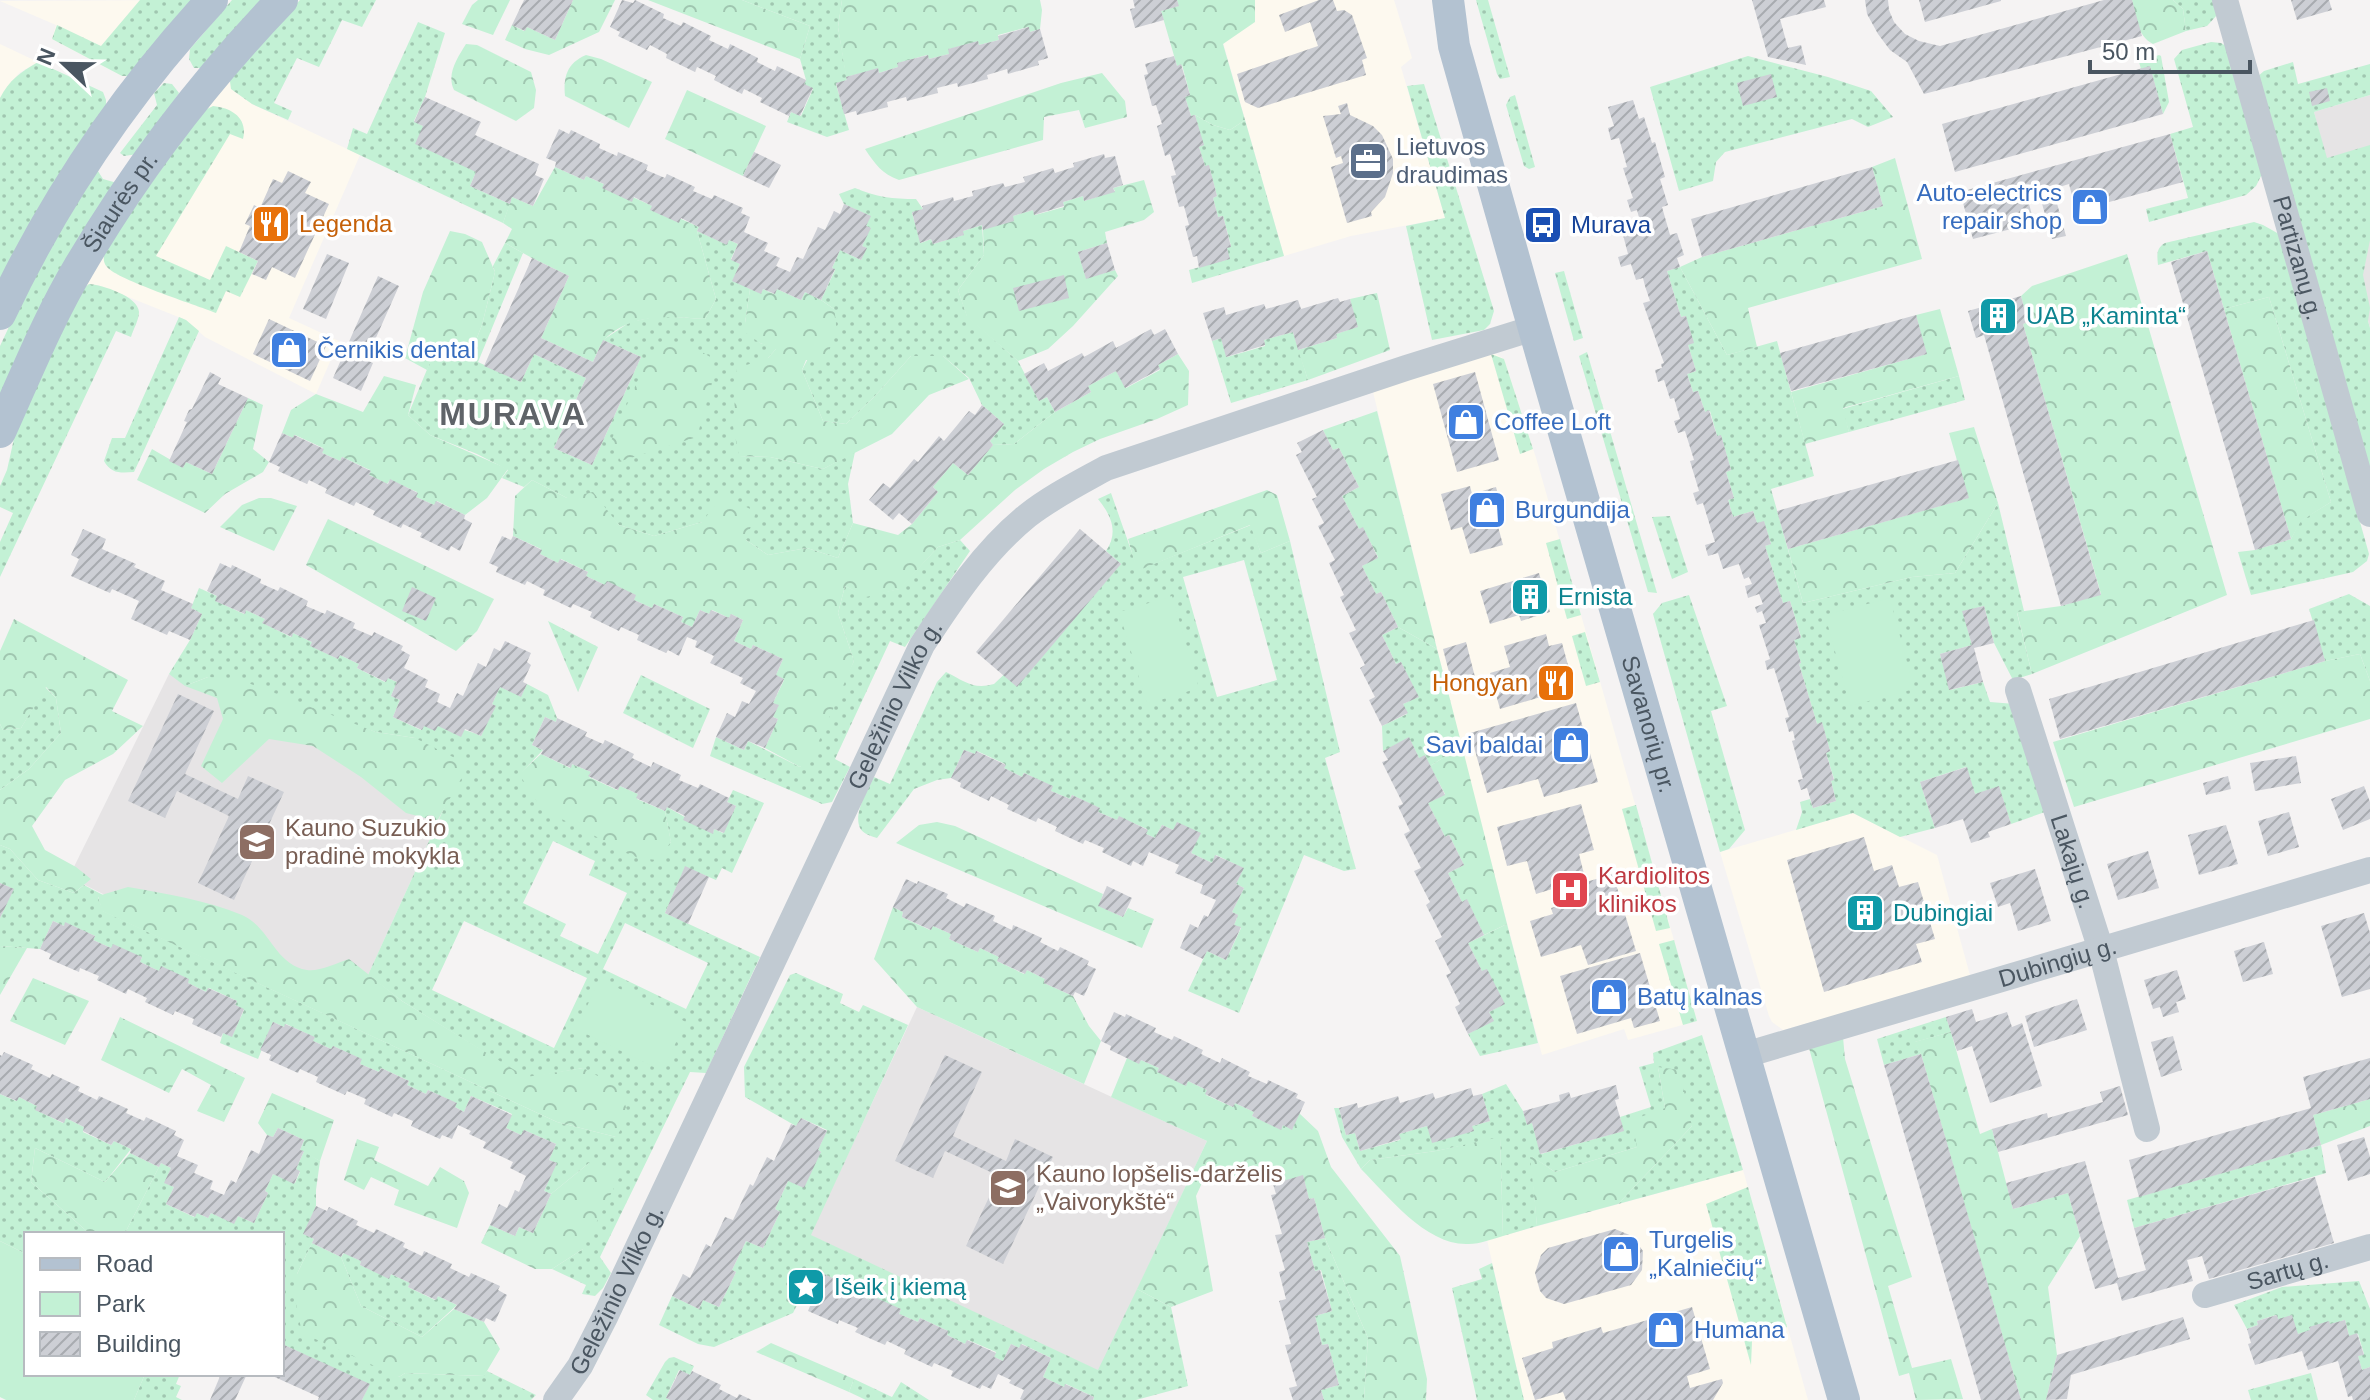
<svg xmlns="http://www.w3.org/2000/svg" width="2370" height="1400" viewBox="0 0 2370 1400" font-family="Helvetica,sans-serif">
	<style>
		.commercial { fill: #fdf9ef }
		.education { fill: #e6e4e5 }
		.grass { fill: url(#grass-dots); fill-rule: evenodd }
		.forest { fill: url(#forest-crowns) }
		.park { fill: #c3f1d5 }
		.building { fill: url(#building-hatch) }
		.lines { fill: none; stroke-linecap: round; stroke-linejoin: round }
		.minor { stroke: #c1cad2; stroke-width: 26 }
		.major { stroke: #b3c2d1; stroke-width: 32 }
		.labels { text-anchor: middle; stroke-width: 7; stroke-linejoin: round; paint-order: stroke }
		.service-label { font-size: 24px; fill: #4e5e75; stroke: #fff; text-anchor: start }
		.shop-label { font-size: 24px; fill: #366cbe; stroke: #fff; text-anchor: start }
		.street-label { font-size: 24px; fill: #4a5661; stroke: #fff }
		.food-label { font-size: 24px; fill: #c56008; stroke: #fff; text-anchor: start }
		.transit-label { font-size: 24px; fill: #164399; stroke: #fff; text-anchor: start }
		.culture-label { font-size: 24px; fill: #0d838f; stroke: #fff; text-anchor: start }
		.education-label { font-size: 24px; fill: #785e54; stroke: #fff; text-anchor: start }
		.health-label { font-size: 24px; fill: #be3a42; stroke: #fff; text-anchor: start }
		.district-label { font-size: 32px; font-weight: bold; letter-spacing: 2px; fill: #5f6368; stroke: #fff }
	</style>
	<defs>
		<pattern id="grass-dots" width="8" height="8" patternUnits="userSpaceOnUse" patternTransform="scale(2)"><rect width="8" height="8" fill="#c3f1d5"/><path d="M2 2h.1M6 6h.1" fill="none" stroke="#a0c6b0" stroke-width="1.8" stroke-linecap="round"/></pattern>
		<pattern id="forest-crowns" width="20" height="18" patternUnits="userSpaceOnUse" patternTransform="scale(2)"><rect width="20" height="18" fill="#c3f1d5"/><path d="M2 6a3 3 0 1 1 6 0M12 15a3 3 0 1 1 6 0" fill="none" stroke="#a0c6b0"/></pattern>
		<pattern id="building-hatch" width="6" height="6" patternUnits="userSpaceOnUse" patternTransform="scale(2)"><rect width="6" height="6" fill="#cdcfd5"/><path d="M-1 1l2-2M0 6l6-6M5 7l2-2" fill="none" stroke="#a8abb0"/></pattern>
	</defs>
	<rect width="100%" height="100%" fill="#f5f3f3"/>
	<g class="commercial">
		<path d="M196,0L122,76L52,39L56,25L0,1Z"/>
		<path d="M1211,0H1394L1412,58L1401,67L1445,218L1351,236L1284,256Z"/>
		<path d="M0,44L38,62L19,73L0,98Z"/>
		<path d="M229,74L252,104L360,155L289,318L339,341L316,394L205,337L186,320L98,285L80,291Z"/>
		<path d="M1488,353L1496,354L1504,359L1537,461L1697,1021L1628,1040L1624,1029L1542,1055L1479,817L1373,392Z"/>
		<path d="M1853,813L1937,855L1971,979L1783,1030L1772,1022L1769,1016L1720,852Z"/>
		<path d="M1743,1170L1808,1400H1524L1487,1240Z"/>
	</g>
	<g class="education">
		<path d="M2370,95V328L2314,112Z"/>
		<path d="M169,674L445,806L349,1017L69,877Z"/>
		<path d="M917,1007L1207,1141L1099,1371L810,1235Z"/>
	</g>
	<g class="grass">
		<path d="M140,0H196L131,76H122L52,39L57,25L101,46Z"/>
		<path d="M232,0H268L203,68H194L189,59L190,49Z"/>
		<path d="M300,0H376L362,27L342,20L319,67L297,58L274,103L292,111L288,120L252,104L231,89L229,74Z"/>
		<path d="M742,0H842L838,27L847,80L836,84L849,130L827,137L787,122L791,112L801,116L813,89L804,84L806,80L800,59L810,26Z"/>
		<path d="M1476,0H1488L1510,77L1500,79L1497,74Z"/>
		<path d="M2173,0H2212L2217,15L2207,26L2186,31L2183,9Z"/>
		<path d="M418,22L445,33L425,97L414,121L423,126L476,172L470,186L510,204L503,223L347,149L353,128L367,134Z"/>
		<path d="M2211,42L2221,43L2226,46L2262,174L2256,186L2246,195L2149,222L2146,209L2188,198L2170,134L2193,127L2174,59L2182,50Z"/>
		<path d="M2159,55L2161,56L2169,102L2163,114L2150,67L2141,69L2139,62Z"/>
		<path d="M1748,56L1828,77L1871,91L1893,117L1868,127L1852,119L1725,152L1716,162L1713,181L1679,191L1650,87Z"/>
		<path d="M38,62L103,92L106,100V107L0,284V98C9,80 21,72 38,62Z"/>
		<path d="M2293,62L2298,84L2370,64V95L2314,112L2327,158L2370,145V240L2363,275L2370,308L2368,321L2370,328V476L2257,77L2264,71Z"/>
		<path d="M164,83L172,84L179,93L138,154L124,156L120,153L157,105L154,93Z"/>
		<path d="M1424,84L1494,311L1490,324L1484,330L1432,340L1406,226L1445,218L1407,86Z"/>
		<path d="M1515,95L1535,167L1529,169L1524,166L1506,105L1510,97Z"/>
		<path d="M213,106C233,108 248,119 243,139L230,134L156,256L210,280L226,246L258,261L240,297L226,291L216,313C196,305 118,280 107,267C102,261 104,256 105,249L201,112Z"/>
		<path d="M1195,115L1213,125L1230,130L1245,120L1284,256L1192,283L1189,270L1229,259L1227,248L1231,246L1223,216L1218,217L1213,198L1217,196L1209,166H1205L1199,147L1203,145Z"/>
		<path d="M96,168L103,179L117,183L0,404V346L36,269Z"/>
		<path d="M855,188C876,197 893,199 916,199L923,209L912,213L921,243L931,239L933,244L963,235V231L982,225L984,255L958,290L967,316L1018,361L1039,401L1047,397L1055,412L1014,444L993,445L990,441L1004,424L982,405L969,378L943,356H911L875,396L846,424L823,421L802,370L834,309L821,300L835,270L832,268L840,250L861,260L866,248L862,246L870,228L866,226L870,216L844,204L839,194Z"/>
		<path d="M2254,222L2263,225L2279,234L2369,554L2367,561L2353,572L2251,595L2238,552L2255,550L2291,539L2300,521L2331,502L2269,297L2224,309L2207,251L2158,265C2157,255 2156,248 2165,243Z"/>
		<path d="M697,231L726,244L729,240L738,244L731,259L740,264L733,280L750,289L745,323L760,343L777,348L768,358L739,456L770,457L823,469L855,452L848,484L853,523L838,558L807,548L768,555L746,540L702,522L654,536L619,525L610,515L567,498L532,480L524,487L502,478L508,470L477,454L430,435L408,415L436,348L468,360L482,325L495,272L493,266L505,243L523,253L478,362L521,382L534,354L586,378L554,448L592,465L641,357L603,340L630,322L659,316L705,319L716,299Z"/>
		<path d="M1680,267L1727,355L1777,341L1814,476L1771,489L1803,603L1912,577L1955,573L1998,503L2024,611L2017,613L2032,674L2013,680L1994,643L1984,606L1963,612L1972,645L1940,654L1950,690L1983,682L1990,702L2015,704L2048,811L2011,824L1999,787L1975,794L1966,767L1920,782L1935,828L1900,837L1853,813L1796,830L1802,812L1800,802L1810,799L1813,808L1836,801L1831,781L1834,779L1826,753L1830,751L1822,723L1817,724L1799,664L1801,663L1794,640L1801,637L1790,601L1783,603L1765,546L1771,544L1764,522L1757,523L1753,511L1733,517L1728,500L1734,498L1726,472L1731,470L1721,436H1717L1710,411L1705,412L1698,391L1693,392L1687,374L1696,371L1688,345L1686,316L1681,317L1667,271Z"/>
		<path d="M1564,271L1583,338L1574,341L1555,273Z"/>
		<path d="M89,284C102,285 138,296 139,312C139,320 133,330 131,337L116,331L0,577V542L13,513L0,507V486L7,470L17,425L80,291Z"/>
		<path d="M179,317L186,320L199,331L134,472C121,473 111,474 104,461L112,438H125Z"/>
		<path d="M1293,332L1308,380L1231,403L1212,341L1221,338L1227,357L1265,346L1264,340Z"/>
		<path d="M1587,352L1657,593L1648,592L1579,356Z"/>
		<path d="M1491,354L1504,359L1533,449L1520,454Z"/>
		<path d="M1959,376L1965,400L1849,432L1842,409Z"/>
		<path d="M1111,493L1138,570L1251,525L1261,553L1290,541L1340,752L1325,758L1356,869L1344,871L1304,855L1239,1013L1188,991L1207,951L1226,960L1241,928L1234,925L1238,915L1232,912L1244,888L1236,884L1243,868L1216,855L1212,863L1191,853L1200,834L1173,830L1162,825L1155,838L1146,834L1147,829L1119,817L1117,820L1098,812L1099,808L1072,795L1070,799L1051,791L1052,786L1024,773L1022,777L1004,768L1005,764L977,751L975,754L964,750L951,778L937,780L914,789L877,838C871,836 863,834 860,828C853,813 868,790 874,777L890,784L937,682L946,672C964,681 973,690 994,684L1121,564L1106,551C1119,532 1111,515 1098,499ZM1244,560L1277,680L1217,697L1183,577Z"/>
		<path d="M1670,516L1688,572L1672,579L1652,517Z"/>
		<path d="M1560,539L1581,615L1567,619L1546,543Z"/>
		<path d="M960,540L970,551L905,647L890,641L835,759L850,767L832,802L822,804L710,756L716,737L744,750L748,741L800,767L854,661L838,613L845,586L866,596L899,589L938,547Z"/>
		<path d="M199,588L217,596L216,601L244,614L246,610L265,619L263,623L291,637L293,633L312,642L311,646L338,659L340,655L359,664L357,668L385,682L388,678L397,682L391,696L400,700L393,717L421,730L424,726C445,726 462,727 481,736L495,706L492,704L500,687L521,696L527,684L548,695L557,718L556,722L545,717L532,745L543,750L520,774L671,843L665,811L667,807L713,833L714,829L723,833L736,806L727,802L733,790L764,803L732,873L722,868L716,880L685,867L665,913L760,957L706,1073L690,1072L600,1257L611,1273L603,1288L595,1296L582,1294L586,1285L552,1269L583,1249L589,1163L551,1194L544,1191L556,1163L549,1160L556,1144L524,1130L521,1135L506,1128L512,1114L471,1096L464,1112L455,1107L456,1103L428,1090L426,1094L407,1085L409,1081L381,1068L379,1072L360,1064L361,1059L333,1046L331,1049L313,1041L314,1037L286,1024L284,1027L273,1022L258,1059L220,1043L223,1033L232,1036L244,1010L235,1005L237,1001L209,988L206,992L188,983L161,967L159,971L140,962L142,957L111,948L93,940L95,936L66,923L64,926L53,921L40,949L0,946V918L13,889L0,883V845L10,849L38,880L74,893L84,885L103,895L98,897L103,911L557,1122L616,1137L583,1068L526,1078L402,1001L368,975L445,806L415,738L376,732L208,677L185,686L169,674L190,640L202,614L191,608ZM553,841L595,861L589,875L627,893L598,954L560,936L566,924L523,903ZM464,921L587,978L554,1048L432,990ZM625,923L708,963L686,1009L603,969Z"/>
		<path d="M2349,594L2370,606V681L2360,654L2325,661L2309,609Z"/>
		<path d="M1689,595L1727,706L1711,711L1745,830L1729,849L1720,852L1653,614L1662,603Z"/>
		<path d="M548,621L598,647L578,692Z"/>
		<path d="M1398,627L1437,649L1462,746L1430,766L1419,758L1409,738L1383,751L1382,726L1407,714L1403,704L1418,697L1401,662L1396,664L1382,635Z"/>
		<path d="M1585,632L1600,682L1586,686L1572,636Z"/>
		<path d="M641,675L710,709L693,748L623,713Z"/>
		<path d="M45,687L56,698L61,733L29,769L0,790V724L3,730L21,728Z"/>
		<path d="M1636,805L1670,928L1656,931L1622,809Z"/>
		<path d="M1507,924L1538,1043L1480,1056L1468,1034L1493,1020L1489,1012L1504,1004L1487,970L1482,971L1468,943Z"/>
		<path d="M1674,940L1697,1021L1683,1025L1659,944Z"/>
		<path d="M796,973L843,994L840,1003L859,1012L863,1005L908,1025L811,1235L1098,1370L1137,1289L1171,1307L1188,1386L1136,1400H1093L1094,1397L1066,1384L1064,1387L1043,1377L1051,1358L1022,1344L1019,1348L1011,1344L1003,1361L994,1357L996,1352L968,1340L965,1344L947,1335L948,1331L920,1318L918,1322L899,1314L901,1309L870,1300L852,1292L854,1288L825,1275L823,1277L813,1273L793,1313L714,1347L698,1344L659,1325L672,1296L699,1309L703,1300L719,1307L736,1272L732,1270L746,1241L763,1248L780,1212L775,1209L788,1181L821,1152L818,1150L827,1130L801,1118L796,1126L745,1097L744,1067L790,975Z"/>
		<path d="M1946,1017L1951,1032L1915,1042L1921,1054L1884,1065L1877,1039Z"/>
		<path d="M1702,1035L1743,1170L1618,1204L1692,1126L1658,1067L1665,1108L1637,1147L1555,1172L1531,1156L1537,1226L1503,1236L1500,1138L1436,1151L1370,1160L1361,1169L1342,1137L1334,1108H1339L1346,1135L1355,1133L1360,1151L1400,1140L1399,1134L1427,1126H1472L1490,1121L1482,1094L1506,1084L1523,1111L1527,1124L1532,1123L1541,1154L1623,1131L1620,1117L1651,1107L1639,1067L1654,1063L1653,1053Z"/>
		<path d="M0,1094L16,1101L19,1097L37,1106L36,1110L63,1123L66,1118L84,1127L83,1132L111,1145L114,1141L131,1149L105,1182L35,1148L31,1182L90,1234H26V1254L0,1241Z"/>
		<path d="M2321,1145L2326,1173L2134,1228L2127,1200Z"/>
		<path d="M304,1151L320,1161L316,1190V1206L304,1234L314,1239L297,1274L399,1377L405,1373L483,1376L487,1371L536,1395L531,1400H362L369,1385L282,1344V1234H100L125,1233L161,1163L171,1168L165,1183L174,1187L166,1204L194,1217L197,1213L208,1218L211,1213L234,1223L238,1216L254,1223L268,1193L265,1191L273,1174L295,1183L300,1172L296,1169Z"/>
		<path d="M1748,1187L1787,1327L1752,1341L1751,1365L1706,1204Z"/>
		<path d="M1325,1238L1368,1338L1364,1400H1324L1321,1390L1339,1385L1328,1344L1322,1345L1315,1316L1332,1311L1321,1270L1315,1271L1307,1242Z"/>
		<path d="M344,1253L361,1261L360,1265L389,1278L391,1274L410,1283L408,1287L435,1300L438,1296L457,1305L422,1337L361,1306L341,1257Z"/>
		<path d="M1492,1263L1524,1400H1477L1452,1288L1482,1279L1479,1269Z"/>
		<path d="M2359,1281L2370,1309V1367L2362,1370L2358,1356L2364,1354L2358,1334L2349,1336L2345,1320L2298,1334L2278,1319L2276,1315L2257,1321L2258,1325L2247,1329L2234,1305L2282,1287Z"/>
		<path d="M674,1357L694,1366L690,1375L679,1370L666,1398L670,1400H653L646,1395L665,1362L669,1358Z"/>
		<path d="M2311,1373L2318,1400H2251L2248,1390Z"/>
		<path d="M145,1374H180L176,1384L181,1386L176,1397L182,1400H134Z"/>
		<path d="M854,1379L892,1397L901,1382L929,1400H866L849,1392Z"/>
	</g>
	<g class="forest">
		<path d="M478,0H510L493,35L462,24L472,5Z"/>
		<path d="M573,0H615L599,32L549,55L525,49L505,40L512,25L524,31L527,27L555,40Z"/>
		<path d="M648,0H742L810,26L800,59Z"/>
		<path d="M842,0H1040L1042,10L1040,29L1030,32L1028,27L998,35L999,40L979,45L978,42L949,49V54L929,59L927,55L898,63V67L879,73L878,69L846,77L838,27Z"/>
		<path d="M1177,0H1255V22L1223,44L1245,120L1230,130L1213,125L1195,115L1191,116L1185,97L1190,95L1182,65L1177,66L1161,11L1178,6Z"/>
		<path d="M2132,0H2173L2183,9L2186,31L2153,44C2137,36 2136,16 2132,0Z"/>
		<path d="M466,44L477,45L531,72L536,90L534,108L516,121L454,90C446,74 458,57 466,44Z"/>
		<path d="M586,55L601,59L652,82L629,128L565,96C563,77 567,63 586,55Z"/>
		<path d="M1102,73L1125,101L1127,117L1085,128L1079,110L1044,117L1043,140L899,180C882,174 875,164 865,149L1061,83Z"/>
		<path d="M687,90L766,126L743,176L665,139Z"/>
		<path d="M1895,158L1922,259L1748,308L1757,347L1727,355L1680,267L1702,257L1883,206L1872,167Z"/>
		<path d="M555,167L584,180L586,176L699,227L697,231L716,299L705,319C670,317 633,312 605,339C600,344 597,354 593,362L541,338L569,276L532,258L505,243L512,229L503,223L512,197L533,206Z"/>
		<path d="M1144,180L1154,212L1144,220L1105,232L1107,243L1078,252L1086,278L1115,270L1118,276L1073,326L1048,349L1018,361L967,317L958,290L984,255L983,230L1013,216L1033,210L1035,215L1064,207L1063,202L1083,196L1084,201L1115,191L1113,188Z"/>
		<path d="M450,231L465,234L482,242L495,272L482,325L468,360L437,348L427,370L405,358L423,292Z"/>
		<path d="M2127,254L2227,595L2032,674L2017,612L2061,606L2101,594L2023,324L2028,322L2021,296L2032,286Z"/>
		<path d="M750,289L761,293L763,289L774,294L777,289L801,300L805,292L821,300L834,309C839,334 835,341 821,362L806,360L802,370L823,421L846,424L875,396L911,356H943L969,379L929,395L892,434L823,469L770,457L739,456L733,426L737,368L768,358L776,349L760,343L746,333L745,323Z"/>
		<path d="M1377,293L1390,350L1308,380L1298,350L1337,338L1336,334L1357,327L1350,299Z"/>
		<path d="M2269,297L2331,502L2301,521L2291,539L2224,309Z"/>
		<path d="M1940,309L1959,376L1843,408L1849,432L1805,444L1791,392L1926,354L1916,315Z"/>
		<path d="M674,343L695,348L712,358V383L697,437L621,461L610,443L650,353Z"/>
		<path d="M1178,354L1189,371L1188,405L1157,419L1100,439L1073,452L1044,469L1015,490L960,540L938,547L900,589L866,597L845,586L838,613L854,661L815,750L800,767L765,748L778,719L773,717L778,706L773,703L784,680L776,675L783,659L753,645L751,649L734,641L743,620L731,614L729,618L712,610L709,614L700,610L692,627L681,622L683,617L654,604L652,608L634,600L635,595L607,582L605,585L586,576L588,572L561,559L558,563L540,554L541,549L513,536L515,496L532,480L567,498L593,492L619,525L654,536L702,522L723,495L756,512L746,540L768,555L807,548L838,558L853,523L898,535L912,524L938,492L933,487L953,463L968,475L993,445L1014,444L1055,412L1091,392L1088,386L1116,371L1126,388L1160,370L1158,365Z"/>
		<path d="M384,376L416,385L408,415L430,435L508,469L487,498L465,515L437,501L434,505L416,497L417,492L390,480L387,484L369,475L370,470L342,457L340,461L322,453L323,448L295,435L293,438L282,433L291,410L316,394L363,412Z"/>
		<path d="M248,398L263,405L253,449L269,462L263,472L225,494L205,513L137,480L152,449L183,467L186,462L212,474Z"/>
		<path d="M1377,411L1437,649L1398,627L1381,592L1376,594L1362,566L1378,557L1363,528L1359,529L1342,496L1359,487L1339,448L1333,450L1323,430Z"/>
		<path d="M1974,427L1998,503L1955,573L1912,577L1803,603L1788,549L1968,498L1949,433Z"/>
		<path d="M1267,490L1277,495L1290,541L1261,553L1250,525L1137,571L1128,539Z"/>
		<path d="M259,498H271L297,506L274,551L220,527L242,505Z"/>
		<path d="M328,519L494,599L477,631L456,651L306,565Z"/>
		<path d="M14,619L128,680L112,711L143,726L113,754L65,780L32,826L45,850L76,867L91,879L74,893L38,880L10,849L0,845V790L29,769L61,733L56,698L46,687L21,728L3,730L0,724V651Z"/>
		<path d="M2360,654L2370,681V719L2074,807L2053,742L2325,661Z"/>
		<path d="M208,677L238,679L376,732L415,738L469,765L437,821L406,813L361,777L313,746L269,739L222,783L201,766L223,719L217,698L185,686Z"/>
		<path d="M1462,746L1507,924L1484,935L1467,900L1462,902L1448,873L1464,865L1449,835L1445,837L1428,803L1445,794L1430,766Z"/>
		<path d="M541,754L570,768L572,764L591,772L589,777L617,790L620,786L638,794L637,799L665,811L671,842L657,860L638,858L542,809L519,774Z"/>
		<path d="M937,822L955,826L1103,894L1099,906L1123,917L1128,908L1154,919L1142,948L896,843L919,825Z"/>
		<path d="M128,887C167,894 206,900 242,915C271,928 274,964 307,970C318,972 337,963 349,959L402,1001L526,1077L583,1068L620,1088L629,1117L616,1137L557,1122L102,911L98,896Z"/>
		<path d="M893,907L903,912L902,917L930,930L933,926L951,934L949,939L978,952L980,948L999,957L997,961L1024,974L1027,970L1045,979L1044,983L1073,996L1089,1026L1101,1041L1084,1084L917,1007L874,959Z"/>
		<path d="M0,946L27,948L0,995Z"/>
		<path d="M33,978L89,1001L65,1045L10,1021Z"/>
		<path d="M120,1017L245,1078L224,1122L197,1111L211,1085L182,1069L169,1093L101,1060Z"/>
		<path d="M1951,1032L1980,1134L1992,1129L2013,1209L2068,1193L2080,1236L2048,1287L2057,1355L2046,1400H2021L1921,1054L1914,1042Z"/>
		<path d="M1843,1037L1845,1059L1912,1277L1888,1286L1912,1368L1951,1359L1963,1399L1916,1400L1909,1373L1899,1376L1809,1048Z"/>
		<path d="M1127,1058L1141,1060L1159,1068L1158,1072L1186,1085L1188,1081L1207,1090L1206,1095L1233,1107L1235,1103L1254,1112L1252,1116L1280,1129L1283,1125L1292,1129L1299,1113L1318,1131L1331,1167L1400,1256L1427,1379L1426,1400H1364L1368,1338L1325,1238L1314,1198L1309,1199L1303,1176L1273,1184L1266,1169L1202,1183L1196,1196L1213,1291L1171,1307L1137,1289L1207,1141L1111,1097Z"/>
		<path d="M1658,1067L1679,1070L1692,1126L1618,1204L1537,1226L1530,1155L1555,1172L1637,1147L1632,1120L1665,1108Z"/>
		<path d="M272,1093L334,1120L320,1161L300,1150L304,1140L278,1128L273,1137L267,1135L258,1123Z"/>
		<path d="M2370,1099V1126L2321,1145L2313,1115Z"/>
		<path d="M1500,1137L1503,1236C1492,1239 1478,1245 1466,1244C1425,1244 1388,1196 1361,1169L1370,1160L1436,1151Z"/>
		<path d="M357,1139L379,1147L374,1160L428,1186L440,1167L464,1181L469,1193L457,1228L394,1205L399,1190L371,1177L364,1190L344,1180Z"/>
		<path d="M35,1148L105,1182L130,1153L159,1167L125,1233L90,1234L31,1182Z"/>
		<path d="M589,1163L606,1166L621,1174L583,1249L552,1269H535L481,1243L490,1225L515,1236L519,1227L533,1233L551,1194Z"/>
		<path d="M312,1243L341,1257L361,1306L422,1337L454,1309L484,1322L500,1349L484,1376L405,1373L399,1377L302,1333L293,1290L297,1274Z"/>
		<path d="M771,1343L854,1379L849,1392L756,1352Z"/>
	</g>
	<g class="park">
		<path d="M1172,596L1199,688L1147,704L1119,612Z"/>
		<path d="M1890,598L1914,689L1850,706L1825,615Z"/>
		<path d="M600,979L686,1022L662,1071L576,1029Z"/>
		<path d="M0,1241L26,1254V1374H145L134,1400H6L0,1397Z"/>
	</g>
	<g class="building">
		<path d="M524,0H573L555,40L527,27L525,31L512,25Z"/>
		<path d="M622,0L633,3L635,0L664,14L663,18L681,26L683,22L711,36L709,40L728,49L730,44L758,58L757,62L775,71L777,66L806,80L804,84L813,88L800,116L791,112L789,116L760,102L762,98L744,89L742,94L714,80L716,76L697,67L695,72L666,58L667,54L650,45L647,50L618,36L620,32L610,27Z"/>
		<path d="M1133,0H1177L1179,6L1161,11L1164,20L1135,28L1130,9L1135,8Z"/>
		<path d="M1319,0H1333L1337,11L1344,10L1352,15L1367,58L1362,60L1366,75L1258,108L1245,102L1237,74L1318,46L1310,22L1285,32L1279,15Z"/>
		<path d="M1752,0H1824L1826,7L1780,19L1788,48L1801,45L1806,65L1768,57Z"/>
		<path d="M1865,0H1888L1889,10L1894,22L1905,34L1919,41L1940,46L2104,0H2132L2142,36L1924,94L1907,62L1890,50L1878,34L1867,14Z"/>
		<path d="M1919,0H2001V1L1925,22Z"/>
		<path d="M2291,0H2329L2332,10L2297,20Z"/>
		<path d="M1029,27L1030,32L1040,29L1048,58L1038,61L1039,65L1008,74L1007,69L987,75L988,79L958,87L957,83L937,88L938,93L907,101L906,97L887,102L888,107L857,115L856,111L844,114L836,83L847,80L846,77L878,68L879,73L898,67L897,63L928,55L929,59L949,54L948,49L978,41L979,45L999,40L998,36Z"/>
		<path d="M1174,56L1177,66L1181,64L1190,95L1185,97L1191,116L1195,115L1204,145L1199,147L1205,166L1209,165L1217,196L1213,198L1218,217L1223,216L1231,247L1227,248L1230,259L1199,268L1197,256L1193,257L1185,226L1189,225L1184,206L1179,207L1171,176L1176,175L1170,154L1165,156L1157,126L1162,124L1156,105L1152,106L1144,75L1148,74L1145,64Z"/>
		<path d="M2150,66L2163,114L1955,172L1942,124Z"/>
		<path d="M1771,74L1777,97L1743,106L1737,83Z"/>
		<path d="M2327,88L2330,101L2312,106L2309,92Z"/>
		<path d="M425,97L481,122L475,135L539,164L535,175L544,179L533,206L512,197L510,204L470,186L476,172L415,144L423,126L414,122Z"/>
		<path d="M1633,100L1639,119L1644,117L1652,143L1655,142L1665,177L1660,179L1668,205L1662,207L1670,235L1677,233L1684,255L1677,258L1680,267L1667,271L1681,317L1686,316L1694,343L1688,345L1696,371L1687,374L1693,392L1698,391L1705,412L1709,410L1717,436L1721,435L1731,470L1726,472L1734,498L1728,500L1733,517L1753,511L1757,523L1764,521L1771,544L1765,546L1783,603L1790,601L1801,638L1794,640L1801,663L1799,664L1817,724L1822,722L1830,751L1826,753L1834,780L1831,781L1836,801L1813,808L1807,788L1801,790L1798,780L1803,779L1792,741L1795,740L1793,731L1789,732L1785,718L1789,717L1774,668L1767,670L1765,661L1770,659L1759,625L1766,623L1762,611L1757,613L1755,607L1763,604L1759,594L1748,598L1745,586L1752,584L1749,577L1744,579L1739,564L1723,569L1718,553L1708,556L1705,545L1715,542L1703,503L1697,505L1693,493L1699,491L1690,461L1694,460L1685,431L1678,433L1674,421L1680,419L1674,398L1670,399L1664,380L1658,382L1655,370L1662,368L1661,364L1664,363L1643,303L1650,301L1645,286L1643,278L1636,280L1631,264L1621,267L1618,257L1628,254L1623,235L1642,229L1637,210L1631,212L1627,200L1633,198L1623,168L1627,167L1619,138L1611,140L1608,128L1614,126L1608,107Z"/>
		<path d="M1347,103L1350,115L1373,126L1382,135L1393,159V173L1385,197L1371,212L1372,216L1347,223L1331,167L1343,163L1341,156L1336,158L1323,116L1341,114L1338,106Z"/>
		<path d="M559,129L569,134L571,130L600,144L599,148L617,156L618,152L648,165L646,170L665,178L667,174L695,187L693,191L712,199L714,195L743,208L741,213L750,217L744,232L768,243L764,251L780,258L776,266L790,272L797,257L803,259L818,227L825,230L834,211L840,214L844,204L871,216L866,226L871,228L862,246L867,248L861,260L840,250L832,268L835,269L821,300L805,292L801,300L777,289L775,294L763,289L761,294L732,281L740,264L731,260L738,244L729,240L727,245L697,231L699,227L681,218L679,223L650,210L652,206L634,197L632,202L602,188L604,184L586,176L584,180L555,167L556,162L546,158Z"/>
		<path d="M2170,134L2183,182L2076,211L2069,184L2053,189L2066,236L2052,239L2039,193L2027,196L2034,223L1973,239L1960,192Z"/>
		<path d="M754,152L781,165L769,188L743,176Z"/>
		<path d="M1104,154L1105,158L1115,156L1123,185L1113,188L1115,192L1084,201L1083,196L1063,202L1064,206L1034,215L1033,210L1013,216L1014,221L983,230L982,225L963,231L964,235L933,244L931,239L920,243L912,212L923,209L922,206L953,197L954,201L973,196L972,191L1003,183L1005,187L1025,182L1023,177L1053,168L1055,173L1074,167L1073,163Z"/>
		<path d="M1872,167L1883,206L1702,257L1691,219Z"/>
		<path d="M288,171L311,182L305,193L329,204L295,278L272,267L266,280L252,274L258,261L239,252L250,226L245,224L254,205L260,208L273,179L282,183Z"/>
		<path d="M1107,243L1115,270L1086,279L1078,252Z"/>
		<path d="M2207,251L2291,539L2255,550L2171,262Z"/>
		<path d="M327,254L349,263L326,319L303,309Z"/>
		<path d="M532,258L569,276L541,338L593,362L603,340L641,357L592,465L554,448L586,378L534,354L521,382L484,366Z"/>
		<path d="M1064,275L1069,298L1019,311L1013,288Z"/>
		<path d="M378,276L399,286L366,360L373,363L361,391L333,378Z"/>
		<path d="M2021,296L2028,322L2023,324L2101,595L2061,606L1984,335L1976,338L1968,311Z"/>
		<path d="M1338,298L1340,302L1350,299L1358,327L1336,334L1337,338L1298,350L1293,332L1264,340L1265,345L1226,357L1221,338L1212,341L1203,313L1224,307L1226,315L1264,304L1266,309L1298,300L1301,309Z"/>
		<path d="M1916,315L1927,354L1791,391L1780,353Z"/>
		<path d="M269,319L326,346L310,381L253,354Z"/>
		<path d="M1151,329L1154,335L1165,329L1178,354L1158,365L1160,369L1125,388L1116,371L1088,386L1091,392L1055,412L1047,397L1039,401L1024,374L1044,363L1048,371L1082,353L1084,357L1113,341L1116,348Z"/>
		<path d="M210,372L221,378L218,384L248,398L212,474L186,462L183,468L169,461L187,422L184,421L189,410L192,409Z"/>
		<path d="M1475,372L1499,460L1457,472L1433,384Z"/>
		<path d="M982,405L1004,424L990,441L993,445L968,475L953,463L933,487L938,492L912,524L899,513L893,520L869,500L883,483L890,488L914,459L918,462L939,436L944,441L969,411L975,415Z"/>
		<path d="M1323,430L1333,450L1339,448L1359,487L1342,496L1359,529L1363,527L1378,558L1362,566L1376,594L1381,592L1398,627L1382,635L1396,664L1401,662L1419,697L1403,704L1408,713L1382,726L1369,700L1375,697L1360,668L1365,665L1349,633L1356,630L1340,597L1344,595L1329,563L1335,560L1318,526L1324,523L1312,499L1317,497L1296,455L1302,452L1297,443Z"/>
		<path d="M282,433L293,438L294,435L324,449L322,453L340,461L342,457L371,471L369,475L388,484L390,479L418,493L416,497L434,505L436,501L465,515L464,519L472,523L460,551L451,546L449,551L420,537L422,533L403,524L401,528L373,515L375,511L356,502L354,506L325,493L327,489L309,480L307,484L278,471L280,467L269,462Z"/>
		<path d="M1958,460L1969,498L1788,549L1777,511Z"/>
		<path d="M1470,486L1472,494L1496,487L1503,513L1495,515L1503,545L1470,554L1462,527L1451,530L1441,494Z"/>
		<path d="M83,529L106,539L102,549L136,564L134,567L165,581L161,590L193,604L191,608L202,614L190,640L169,631L167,635L131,619L139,601L112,589L110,593L71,576L79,559L71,555Z"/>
		<path d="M1080,529L1121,564L1017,687L976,652Z"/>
		<path d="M502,536L511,540L513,536L542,550L540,554L558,563L560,559L588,572L586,576L605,585L607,581L636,595L634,600L652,608L654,604L683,617L681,622L692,627L700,610L709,614L711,610L729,618L731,614L743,620L734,641L751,649L753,645L783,659L776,675L784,679L773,703L779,705L773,717L778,719L765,748L748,741L744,750L716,737L727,713L735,717L742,701L749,704L756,691L740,683L743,678L710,663L714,656L695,647L697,641L687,637L679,656L668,650L666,653L637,640L639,635L621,627L619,631L590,617L592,612L573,604L571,608L543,595L545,590L527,581L525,585L496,572L498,567L489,563Z"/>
		<path d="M220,563L231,568L232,565L261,579L260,583L278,591L280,587L308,601L306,606L325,614L327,610L355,623L353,628L372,636L374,632L403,646L401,650L410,655L404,668L428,680L425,687L440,694L437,702L450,708L457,693L463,696L478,663L486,667L494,648L500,651L505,641L531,653L527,662L531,665L523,682L527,684L521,697L500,687L492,704L496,706L481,736L465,729L461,737L438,726L435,731L424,726L422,730L393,717L400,700L391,696L397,682L388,678L386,682L357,668L359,664L340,655L338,659L310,646L312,642L293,633L292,637L262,623L265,619L246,610L245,614L215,601L217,596L207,591Z"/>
		<path d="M1539,573L1550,612L1521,621L1519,615L1490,624L1480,591Z"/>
		<path d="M412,587L436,598L426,621L402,611Z"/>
		<path d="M1984,606L1994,643L1974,648L1983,682L1949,690L1940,654L1972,645L1962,611Z"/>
		<path d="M2314,620L2325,661L2060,739L2049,699Z"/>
		<path d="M1546,634L1549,646L1562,643L1571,676L1560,679L1564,690L1500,709L1490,673L1510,667L1504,646Z"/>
		<path d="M1466,642L1475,677L1452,684L1443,649Z"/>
		<path d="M178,694L214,711L185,774L238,799L248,776L284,792L234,900L198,883L229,816L177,791L165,818L128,801Z"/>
		<path d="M1576,703L1598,782L1544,797L1538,779L1487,793L1470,733Z"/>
		<path d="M545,717L556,722L557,718L587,732L585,736L603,744L605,740L634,754L632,758L651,767L653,762L681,775L679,780L698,788L700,784L729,798L727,802L736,806L724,833L714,829L713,834L683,820L685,816L667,807L665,811L636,798L638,794L620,786L618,790L588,776L591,772L572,764L571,768L541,754L543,750L532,745Z"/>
		<path d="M1409,737L1419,758L1425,755L1445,795L1428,803L1445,837L1449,835L1464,865L1448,873L1462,902L1467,899L1484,935L1468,943L1482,971L1487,969L1505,1004L1489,1012L1494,1021L1468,1034L1455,1007L1460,1004L1446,975L1451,973L1435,941L1442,937L1426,905L1430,902L1414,871L1421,868L1404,834L1410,831L1398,806L1403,804L1382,762L1388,760L1383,751Z"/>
		<path d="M964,750L975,754L976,751L1006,765L1004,768L1022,777L1024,773L1053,786L1051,791L1070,799L1072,795L1100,808L1098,812L1117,820L1119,816L1148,830L1146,834L1155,838L1162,825L1173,830L1177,822L1201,833L1191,853L1212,863L1215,855L1244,868L1236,884L1244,888L1232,912L1238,915L1234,925L1241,927L1226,960L1207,951L1203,959L1180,948L1190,924L1198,928L1204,915L1208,917L1216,900L1200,893L1203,885L1175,873L1179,865L1149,852L1143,866L1133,861L1131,866L1102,852L1104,848L1085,840L1083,844L1055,831L1057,827L1038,818L1036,822L1007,809L1009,805L991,796L989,801L960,787L961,783L951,778Z"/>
		<path d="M2296,756L2301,783L2255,791L2250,763Z"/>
		<path d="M1967,767L1975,794L1999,786L2011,824L1988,832L1990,837L1971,843L1963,819L1935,828L1920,782Z"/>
		<path d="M2228,776L2231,789L2206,795L2203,783Z"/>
		<path d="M2364,786L2370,802V819L2343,830L2331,799Z"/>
		<path d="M1581,804L1594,850L1579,854L1584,874L1561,881L1562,886L1536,894L1527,861L1507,866L1497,827Z"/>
		<path d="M2289,812L2299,847L2268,856L2258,821Z"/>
		<path d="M2226,825L2238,864L2199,875L2188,835Z"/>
		<path d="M1864,837L1874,871L1892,865L1899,887L1918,882L1935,939L1916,944L1922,962L1824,992L1787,860Z"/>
		<path d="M2148,851L2159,888L2118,900L2107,864Z"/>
		<path d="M685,866L709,877L688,924L665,913Z"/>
		<path d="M2035,869L2051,921L2018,931L2010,903L1998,907L1990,883Z"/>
		<path d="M1613,874L1636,951L1588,965L1581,945L1541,957L1530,921L1553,914L1551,908L1580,899L1576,885Z"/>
		<path d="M906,879L917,884L918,881L948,894L946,898L964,907L966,903L995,916L993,921L1012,930L1013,925L1042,938L1040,942L1058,951L1060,947L1089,961L1087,965L1096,969L1084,996L1075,992L1073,996L1044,983L1045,979L1027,970L1025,974L997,961L999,957L980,948L978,952L949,939L951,934L933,926L931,930L902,917L903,912L893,907Z"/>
		<path d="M0,883L14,889L0,918Z"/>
		<path d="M1107,886L1132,898L1123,917L1098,906Z"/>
		<path d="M2364,913L2370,933V989L2342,997L2321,926Z"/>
		<path d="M53,921L64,926L65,922L95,936L93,940L111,948L113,944L142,957L140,962L159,971L161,966L189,979L188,983L206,992L208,988L237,1001L235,1005L244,1009L232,1037L223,1033L221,1037L192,1024L194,1019L175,1011L173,1015L145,1002L147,998L128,989L126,994L97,980L99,976L80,968L79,972L49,959L51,954L40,949Z"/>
		<path d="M2264,942L2273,974L2243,982L2234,951Z"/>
		<path d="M1640,953L1660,1021L1634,1028L1631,1018L1577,1034L1560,976Z"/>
		<path d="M2177,970L2186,999L2176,1002L2179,1012L2163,1017L2160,1007L2153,1009L2144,980Z"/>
		<path d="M2077,999L2087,1030L2034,1047L2025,1016Z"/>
		<path d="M1972,1009L1976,1022L2007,1012L2012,1027L2022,1023L2042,1086L1990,1103L1972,1046L1957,1051L1946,1017Z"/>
		<path d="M1114,1012L1125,1017L1126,1014L1156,1028L1154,1032L1172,1040L1174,1036L1203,1050L1201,1054L1220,1063L1222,1058L1250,1072L1248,1076L1267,1084L1268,1080L1298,1094L1296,1098L1305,1102L1292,1130L1283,1125L1281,1130L1252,1116L1254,1112L1235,1103L1233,1107L1205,1094L1207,1090L1188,1081L1186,1086L1157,1072L1159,1068L1141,1060L1139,1064L1110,1050L1111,1046L1101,1041Z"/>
		<path d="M273,1022L284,1027L285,1024L315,1037L313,1041L331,1049L333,1046L362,1059L360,1064L379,1072L381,1068L409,1081L407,1085L426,1094L428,1090L457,1103L455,1107L464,1112L471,1096L512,1115L506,1128L521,1135L524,1130L556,1144L549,1160L557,1163L544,1191L551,1194L533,1233L519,1227L515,1236L490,1225L499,1204L507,1208L515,1190L519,1192L526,1176L510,1168L513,1162L483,1148L486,1142L469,1134L471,1131L458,1125L452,1139L442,1135L440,1139L411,1126L413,1121L394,1113L392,1117L364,1104L366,1099L347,1091L345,1095L316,1082L318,1077L300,1069L298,1073L269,1060L271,1055L260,1050Z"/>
		<path d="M2173,1036L2182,1070L2161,1077L2151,1042Z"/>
		<path d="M4,1052L33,1065L31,1069L50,1078L52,1074L80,1087L78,1091L97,1100L99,1096L128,1109L126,1113L144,1121L146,1117L176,1131L174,1135L184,1140L177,1156L198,1165L194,1173L213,1181L210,1189L224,1195L231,1180L236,1183L251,1150L259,1154L267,1135L273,1137L278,1128L304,1140L300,1150L304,1151L296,1169L300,1171L294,1184L273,1174L265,1191L268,1193L254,1223L238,1216L234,1224L211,1213L208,1218L197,1213L195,1217L166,1204L174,1187L164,1183L171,1168L161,1163L159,1167L130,1153L131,1149L114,1141L111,1145L83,1131L84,1127L66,1118L64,1123L35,1110L37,1106L19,1097L17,1101L0,1094V1055L2,1056Z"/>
		<path d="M1921,1054L1974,1236L2021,1400H1981L1888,1078L1884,1065Z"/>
		<path d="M945,1055L982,1072L953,1136L1006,1161L1015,1139L1053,1157L1003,1264L966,1246L999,1176L945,1151L933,1178L895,1161Z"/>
		<path d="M2370,1058V1099L2313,1115L2321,1145L2139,1197L2129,1160L2311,1108L2303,1077Z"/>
		<path d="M1616,1085L1619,1099L1615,1100L1624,1131L1540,1154L1532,1123L1527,1125L1523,1111L1560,1101L1559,1095L1569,1092L1571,1098Z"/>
		<path d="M2120,1086L2128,1115L1998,1152L1992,1129L2047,1113L2048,1118L2103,1102L2100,1092Z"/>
		<path d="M1471,1088L1473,1096L1482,1094L1490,1121L1472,1126L1474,1131L1432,1143L1427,1126L1399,1134L1401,1139L1360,1151L1355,1133L1346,1135L1339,1108L1357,1103L1358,1108L1398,1096L1400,1103L1433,1093L1435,1099Z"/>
		<path d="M801,1118L827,1131L818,1150L821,1152L804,1188L788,1181L775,1209L780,1212L763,1248L746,1241L732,1270L736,1272L719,1307L703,1300L699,1309L672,1296L683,1274L690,1278L706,1244L711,1247L725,1217L733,1220L750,1184L753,1186L767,1157L774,1161L791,1124L796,1126Z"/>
		<path d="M2364,1137L2370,1157V1174L2348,1181L2337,1145Z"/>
		<path d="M2085,1161L2118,1278L2146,1270L2134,1228L2315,1177L2334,1243L2209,1279L2202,1256L2187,1260L2193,1281L2122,1301L2117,1283L2095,1289L2068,1193L2013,1209L2006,1183Z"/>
		<path d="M1303,1175L1309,1199L1314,1198L1325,1238L1307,1242L1315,1271L1320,1270L1332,1311L1315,1316L1322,1345L1328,1344L1339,1385L1321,1390L1324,1400H1293L1289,1388L1297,1386L1285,1345L1291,1344L1279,1301L1286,1299L1279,1272L1285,1270L1275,1235L1282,1234L1271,1195L1276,1194L1273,1184Z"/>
		<path d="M316,1206L327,1211L329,1207L358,1221L356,1225L374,1233L376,1229L405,1243L403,1247L422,1256L424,1251L452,1264L450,1268L469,1277L471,1273L500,1286L498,1290L507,1295L495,1322L486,1318L484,1322L454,1309L457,1305L438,1296L436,1300L408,1287L410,1283L391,1274L389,1279L360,1265L361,1261L343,1253L341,1257L312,1243L314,1239L303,1234Z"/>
		<path d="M1615,1229L1632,1236L1643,1251L1642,1270L1631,1285L1564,1304L1546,1298L1540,1291L1535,1273L1541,1255L1548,1248Z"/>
		<path d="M812,1273L823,1277L824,1274L854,1288L852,1292L870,1300L872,1296L901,1309L899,1314L918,1322L920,1318L948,1331L947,1335L965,1344L967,1340L996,1353L994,1357L1003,1361L1011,1344L1019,1348L1021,1344L1051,1358L1043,1377L1064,1387L1065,1384L1094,1397L1093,1400H1022L1020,1399L1024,1390L1009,1383L1011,1380L998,1374L991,1389L982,1385L980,1389L951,1376L953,1371L934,1363L932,1367L904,1354L906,1350L887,1341L885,1345L855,1332L858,1328L839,1320L838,1324L808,1311L810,1306L800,1301Z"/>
		<path d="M1692,1307L1710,1369L1687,1376L1690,1388L1722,1379L1723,1383L1713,1400H1566L1563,1392L1535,1400L1522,1358L1553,1348L1552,1342L1601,1327L1603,1333Z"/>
		<path d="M2277,1315L2278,1319L2292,1315L2298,1334L2310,1330L2309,1327L2329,1321L2330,1324L2345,1320L2349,1336L2357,1333L2364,1355L2358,1356L2362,1370L2370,1367V1400H2353L2352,1396L2348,1397L2338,1361L2308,1370L2302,1351L2255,1365L2248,1344L2251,1343L2247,1329L2258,1325L2257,1321Z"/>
		<path d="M2183,1317L2190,1339L2071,1375L2067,1399L2046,1400L2057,1355Z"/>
		<path d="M282,1344L370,1384L362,1400H318L319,1397L268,1374H282Z"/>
		<path d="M680,1370L690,1375L692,1371L721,1385L719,1389L737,1398L739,1394L752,1400H670L666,1398Z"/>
		<path d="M221,1374H247L235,1400H210Z"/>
	</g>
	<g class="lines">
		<g class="minor">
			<path id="s1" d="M2225,0L2370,514"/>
			<path id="s2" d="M2018,690L2101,950L2147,1129"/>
			<path id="s3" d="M1745,1055L2370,870"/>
			<path id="s4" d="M2205,1295L2370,1247"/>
			<path id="s5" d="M556,1400L580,1366L606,1315L922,645C952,599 984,551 1027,516C1051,497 1079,483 1106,468L1406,368L1534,328"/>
		</g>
		<g class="major">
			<path id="s6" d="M1448,0L1454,46L1526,301L1844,1400"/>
			<path d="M0,314C54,199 126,93 212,0"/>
			<path id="s7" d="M0,432C25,377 48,319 79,267C136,170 204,81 282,0"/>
		</g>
	</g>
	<defs>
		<symbol id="office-square" viewBox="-11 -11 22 22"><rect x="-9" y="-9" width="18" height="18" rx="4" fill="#5c6f8a" stroke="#fff"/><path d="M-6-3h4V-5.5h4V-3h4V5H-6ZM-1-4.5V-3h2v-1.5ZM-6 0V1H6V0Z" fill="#fff"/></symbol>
		<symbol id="shop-square" viewBox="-11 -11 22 22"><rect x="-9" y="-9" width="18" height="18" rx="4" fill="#3f7fe0" stroke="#fff"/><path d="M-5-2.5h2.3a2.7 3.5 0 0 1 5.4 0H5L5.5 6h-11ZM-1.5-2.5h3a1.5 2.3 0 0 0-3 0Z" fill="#fff"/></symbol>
		<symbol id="restaurant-square" viewBox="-11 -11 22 22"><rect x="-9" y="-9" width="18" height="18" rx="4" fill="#e8710a" stroke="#fff"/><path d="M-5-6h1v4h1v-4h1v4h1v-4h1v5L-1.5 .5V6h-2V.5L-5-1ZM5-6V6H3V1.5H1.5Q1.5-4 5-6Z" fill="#fff"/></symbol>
		<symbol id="bus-square" viewBox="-11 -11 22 22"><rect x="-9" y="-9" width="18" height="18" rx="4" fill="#1a4fb4" stroke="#fff"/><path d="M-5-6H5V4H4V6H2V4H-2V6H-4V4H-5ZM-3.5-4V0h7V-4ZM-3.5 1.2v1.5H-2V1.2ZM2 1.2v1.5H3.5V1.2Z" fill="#fff"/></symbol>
		<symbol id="building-square" viewBox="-11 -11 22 22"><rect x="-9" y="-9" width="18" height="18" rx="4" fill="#0f9aa8" stroke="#fff"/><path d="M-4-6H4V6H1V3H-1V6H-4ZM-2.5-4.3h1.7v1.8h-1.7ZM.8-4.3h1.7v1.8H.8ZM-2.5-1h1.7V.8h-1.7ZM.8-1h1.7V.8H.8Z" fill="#fff"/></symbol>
		<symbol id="school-square" viewBox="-11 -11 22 22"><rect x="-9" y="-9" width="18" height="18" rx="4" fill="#8d6e63" stroke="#fff"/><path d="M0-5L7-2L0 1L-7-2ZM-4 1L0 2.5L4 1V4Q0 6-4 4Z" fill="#fff"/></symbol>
		<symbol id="hospital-square" viewBox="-11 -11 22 22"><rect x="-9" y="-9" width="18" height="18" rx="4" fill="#e0444e" stroke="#fff"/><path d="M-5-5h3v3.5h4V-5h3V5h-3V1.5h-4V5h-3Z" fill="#fff"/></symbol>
		<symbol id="sight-square" viewBox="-11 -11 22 22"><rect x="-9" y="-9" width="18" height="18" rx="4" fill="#0f9aa8" stroke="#fff"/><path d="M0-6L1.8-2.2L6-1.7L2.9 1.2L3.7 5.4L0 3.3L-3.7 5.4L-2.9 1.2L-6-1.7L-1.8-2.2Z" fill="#fff"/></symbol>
	</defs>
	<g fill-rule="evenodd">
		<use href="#office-square" x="1346" y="139" width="44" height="44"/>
		<use href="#shop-square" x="2068" y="185" width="44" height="44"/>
		<use href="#restaurant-square" x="249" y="202" width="44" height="44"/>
		<use href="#bus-square" x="1521" y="203" width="44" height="44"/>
		<use href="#building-square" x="1976" y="294" width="44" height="44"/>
		<use href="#shop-square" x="267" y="328" width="44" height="44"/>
		<use href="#shop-square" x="1444" y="400" width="44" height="44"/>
		<use href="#shop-square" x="1465" y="488" width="44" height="44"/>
		<use href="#building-square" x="1508" y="575" width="44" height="44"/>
		<use href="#restaurant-square" x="1534" y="661" width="44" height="44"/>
		<use href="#shop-square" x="1549" y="723" width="44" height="44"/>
		<use href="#school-square" x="235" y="820" width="44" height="44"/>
		<use href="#hospital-square" x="1548" y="868" width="44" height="44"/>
		<use href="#building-square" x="1843" y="891" width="44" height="44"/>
		<use href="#shop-square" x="1587" y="975" width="44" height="44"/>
		<use href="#school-square" x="986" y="1166" width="44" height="44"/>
		<use href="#shop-square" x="1599" y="1232" width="44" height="44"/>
		<use href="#sight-square" x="784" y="1265" width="44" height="44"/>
		<use href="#shop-square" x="1644" y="1308" width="44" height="44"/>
	</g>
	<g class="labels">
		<g class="service-label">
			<text x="1396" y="155">Lietuvos<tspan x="1396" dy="28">draudimas</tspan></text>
		</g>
		<g class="shop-label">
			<text x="2062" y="201" text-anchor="end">Auto-electrics<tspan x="2062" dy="28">repair shop</tspan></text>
			<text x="317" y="358">Černikis dental</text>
			<text x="1494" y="430">Coffee Loft</text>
			<text x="1515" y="518">Burgundija</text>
			<text x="1543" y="753" text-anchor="end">Savi baldai</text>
			<text x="1637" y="1005">Batų kalnas</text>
			<text x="1649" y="1248">Turgelis<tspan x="1649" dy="28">„Kalniečių“</tspan></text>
			<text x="1694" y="1338">Humana</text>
		</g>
		<g class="street-label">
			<text dy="8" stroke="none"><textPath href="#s7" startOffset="260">Šiaurės pr.</textPath></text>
			<text dy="8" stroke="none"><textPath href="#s1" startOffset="268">Partizanų g.</textPath></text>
			<text dy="8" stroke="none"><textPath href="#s5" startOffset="774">Geležinio Vilko g.</textPath></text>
			<text dy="8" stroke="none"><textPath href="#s6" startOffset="752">Savanorių pr.</textPath></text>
			<text dy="8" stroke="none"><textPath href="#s2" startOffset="180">Lakajų g.</textPath></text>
			<text dy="8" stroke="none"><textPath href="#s3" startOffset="326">Dubingių g.</textPath></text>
			<text dy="8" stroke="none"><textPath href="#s4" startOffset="86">Sartų g.</textPath></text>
			<text dy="8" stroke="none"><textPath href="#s5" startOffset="126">Geležinio Vilko g.</textPath></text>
		</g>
		<g class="food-label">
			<text x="299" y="232">Legenda</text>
			<text x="1528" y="691" text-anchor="end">Hongyan</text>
		</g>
		<g class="transit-label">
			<text x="1571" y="233">Murava</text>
		</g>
		<g class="culture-label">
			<text x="2026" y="324">UAB „Kaminta“</text>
			<text x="1558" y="605">Ernista</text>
			<text x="1893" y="921">Dubingiai</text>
			<text x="834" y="1295">Išeik į kiemą</text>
		</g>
		<g class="education-label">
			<text x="285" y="836">Kauno Suzukio<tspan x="285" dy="28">pradinė mokykla</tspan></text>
			<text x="1036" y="1182">Kauno lopšelis-darželis<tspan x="1036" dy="28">„Vaivorykštė“</tspan></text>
		</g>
		<g class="health-label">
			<text x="1598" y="884">Kardiolitos<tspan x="1598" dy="28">klinikos</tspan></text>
		</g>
		<g class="district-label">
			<text x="513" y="425">MURAVA</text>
		</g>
	</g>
	<rect x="24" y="1232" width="260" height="144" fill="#ffffff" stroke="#b7bbc0" stroke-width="2"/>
	<rect x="40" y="1258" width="40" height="12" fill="#b3c2d1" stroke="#b7bbc0" stroke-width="2"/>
	<text x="96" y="1272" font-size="24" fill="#4a5661">Road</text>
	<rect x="40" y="1292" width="40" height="24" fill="#c3f1d5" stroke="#b7bbc0" stroke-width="2"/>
	<text x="96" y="1312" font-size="24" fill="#4a5661">Park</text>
	<rect x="40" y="1332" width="40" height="24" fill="url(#building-hatch)" stroke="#b7bbc0" stroke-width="2"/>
	<text x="96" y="1352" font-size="24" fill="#4a5661">Building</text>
	<g transform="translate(64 64) rotate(292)" stroke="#ffffff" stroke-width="6" paint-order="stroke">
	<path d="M0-6L14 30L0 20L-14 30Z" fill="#4a5661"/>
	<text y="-12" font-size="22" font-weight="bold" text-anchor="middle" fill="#4a5661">N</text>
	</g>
	<path d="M2090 60v12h160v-12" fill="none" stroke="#4a5661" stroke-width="4"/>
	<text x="2102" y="60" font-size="24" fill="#4a5661" stroke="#ffffff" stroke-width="6" paint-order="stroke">50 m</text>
</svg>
